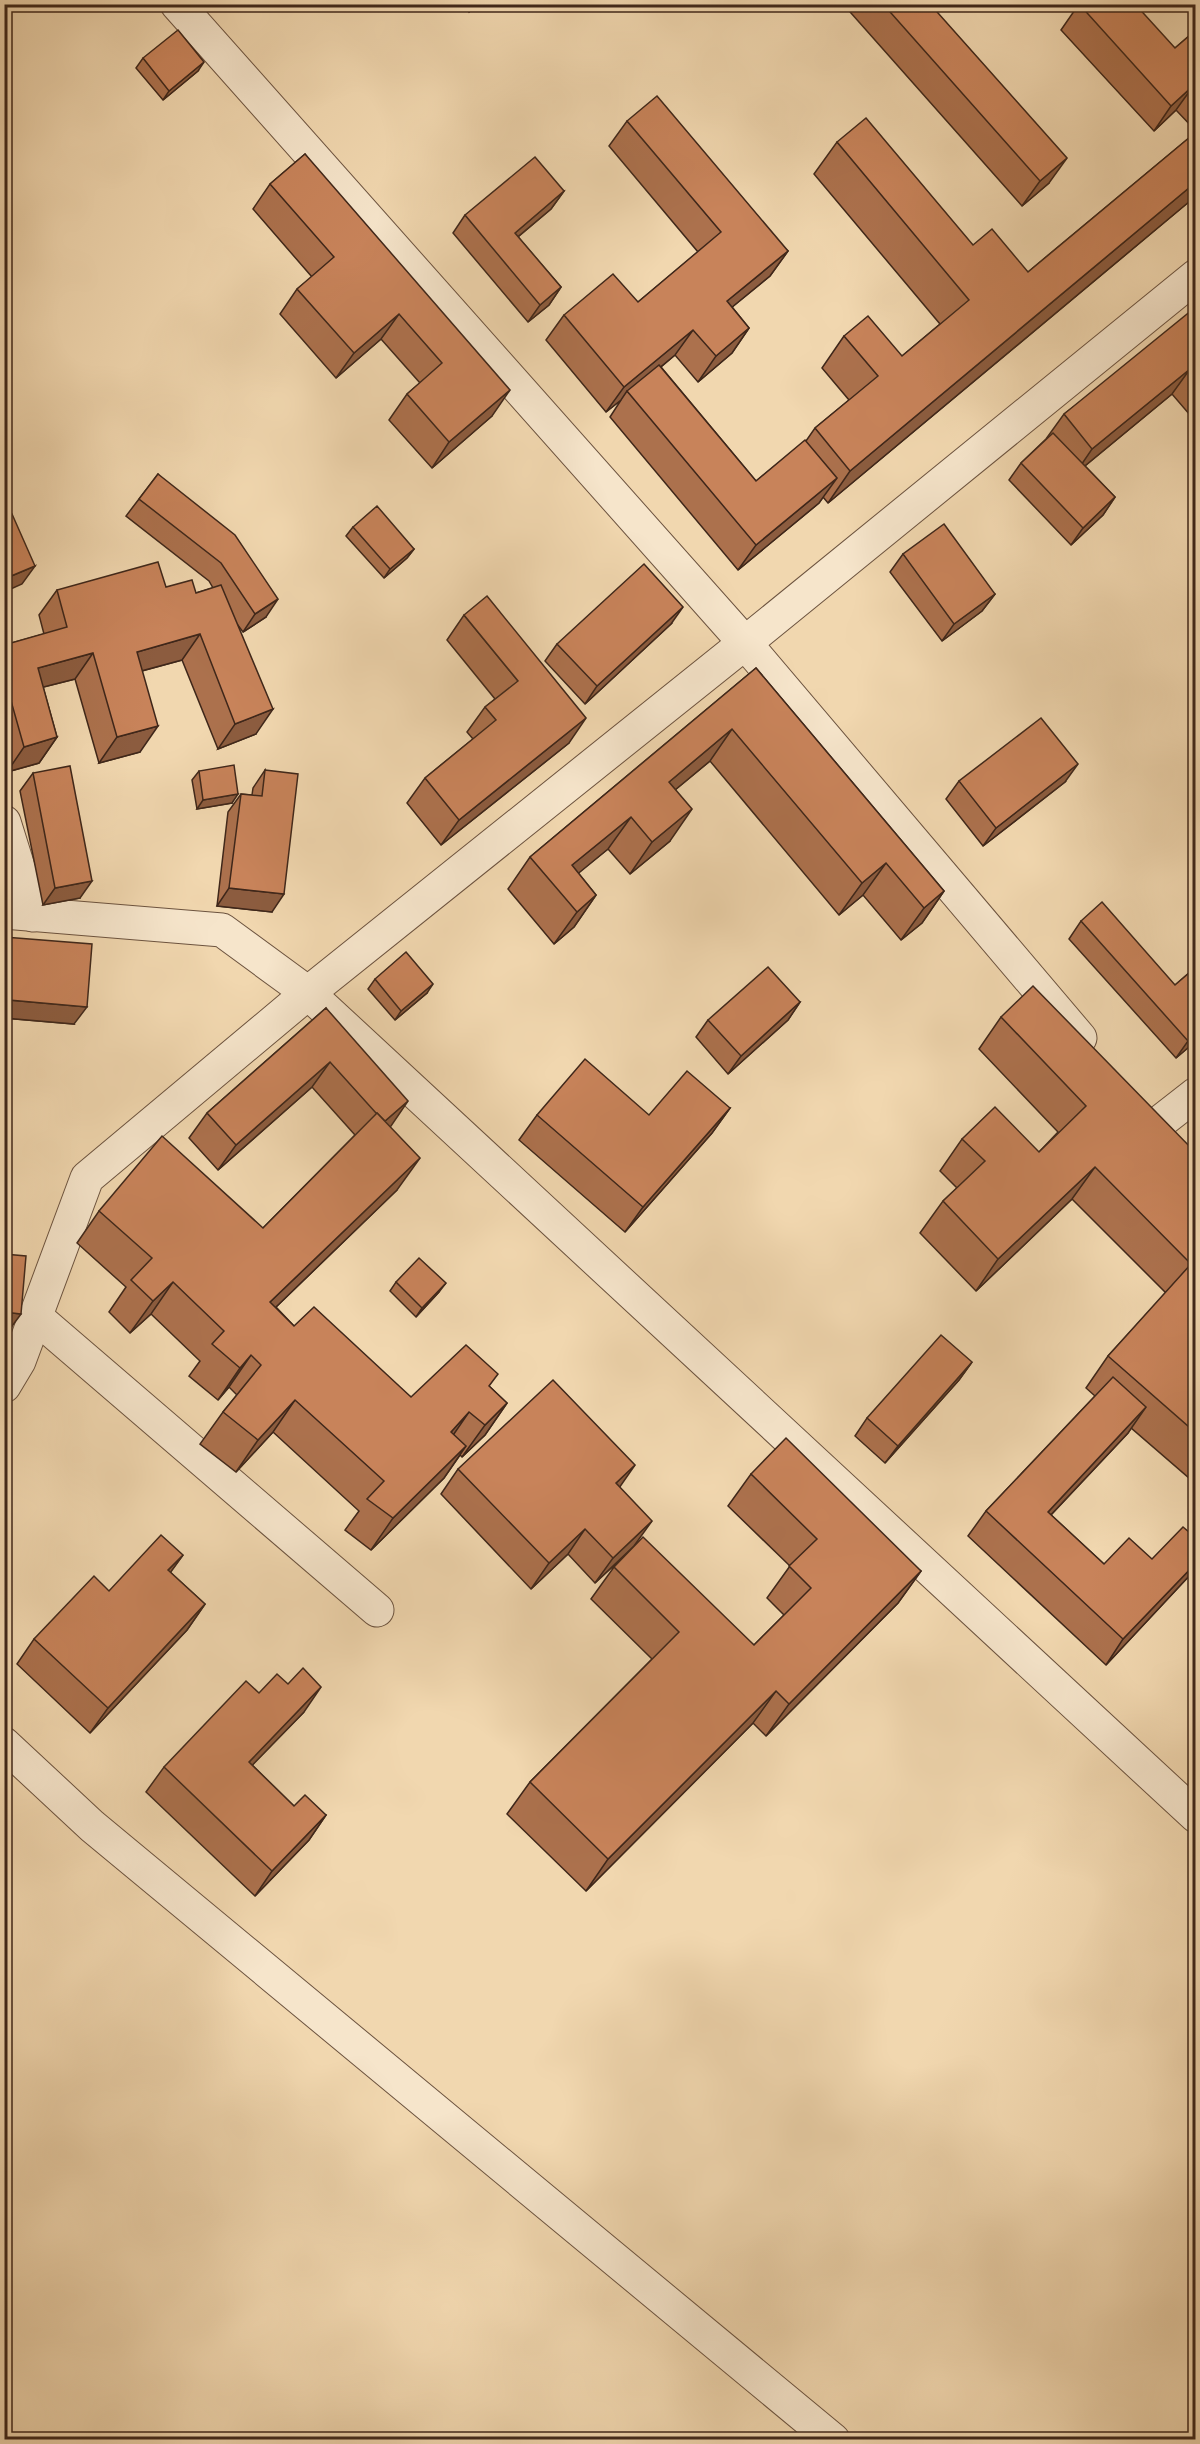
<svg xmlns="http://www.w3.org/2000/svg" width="1200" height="2444" viewBox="0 0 1200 2444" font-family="'IM FELL Double Pica',serif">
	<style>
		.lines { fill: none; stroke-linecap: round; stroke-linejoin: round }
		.minor-casing { stroke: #6c533f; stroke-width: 35 }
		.minor { stroke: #f6e5cb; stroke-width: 33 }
		.wall { fill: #ac714d; stroke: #3f271a; stroke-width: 1.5 }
		.shaded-wall { fill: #8c5c3f; stroke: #3f271a; stroke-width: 1.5 }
		.building { fill: #c8835a; stroke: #3f271a; stroke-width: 1.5 }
	</style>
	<rect width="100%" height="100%" fill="#f1d7af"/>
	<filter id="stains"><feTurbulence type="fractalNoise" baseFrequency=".00333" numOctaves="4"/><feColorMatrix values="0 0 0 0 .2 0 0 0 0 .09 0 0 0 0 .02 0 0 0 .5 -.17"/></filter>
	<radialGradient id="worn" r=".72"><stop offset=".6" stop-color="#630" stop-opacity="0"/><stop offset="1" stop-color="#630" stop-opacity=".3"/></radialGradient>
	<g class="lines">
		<defs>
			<g id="minor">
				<path d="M177,4L745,643L1080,1038"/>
				<path d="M4,822L33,915"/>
				<path d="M4,912L222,930L308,993L1196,1816"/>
				<path d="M1155,1126L1196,1094"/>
				<path d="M36,1317L377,1610"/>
				<path d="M4,1386L19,1361L87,1178L308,993L745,643L1196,276"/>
				<path d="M4,1744L92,1826L833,2440"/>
			</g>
		</defs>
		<use href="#minor" class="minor-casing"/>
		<use href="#minor" class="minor"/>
	</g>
	<g class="wall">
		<path d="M18,4H27L22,9Z"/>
		<path d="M463,4H477L469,12Z"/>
		<path d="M843,4H930L1049,183L1022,206Z"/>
		<path d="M1079,4L1175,48L1196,30V131L1176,110L1154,131L1061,30Z"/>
		<path d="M143,58L198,71L163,100L136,68Z"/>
		<path d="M627,121L788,251L770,276L732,307L749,328L732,353L698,382L675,355L661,367L756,481L806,441L815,428L849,400L822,368L844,336L902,356L940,324L814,174L837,142L973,245L1028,272L1196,132V196L828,503L823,497L819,503L738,570L610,417L621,400L606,412L546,340L564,315L638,302L698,252L609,146Z"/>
		<path d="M305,154L492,416L432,468L389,420L407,394L420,383L381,339L336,378L280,314L297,289L312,277L253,209L270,184Z"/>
		<path d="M564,191L551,209L518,237L561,287L549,305L528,322L453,233L465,215Z"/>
		<path d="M1196,314V422L1172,394L1085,466L1115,497L1103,515L1071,545L1009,480L1021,463L1046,439L1064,414Z"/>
		<path d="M158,474L266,617L243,632L237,624L256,734L218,749L182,660L142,671L140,752L99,763L75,679L43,687L57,737L39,763L7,772L4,764V645L44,634L39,615L57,590L166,587L196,593L213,588L209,581L126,516L139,499Z"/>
		<path d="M353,527L414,549L407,558L384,578L346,536Z"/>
		<path d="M903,554L995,594L982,611L942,641L890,572Z"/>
		<path d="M464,615L569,743L441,845L407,803L425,778L473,739L467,732L485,707L495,699L447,640Z"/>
		<path d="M671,624L585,704L545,661L557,644Z"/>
		<path d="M756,668L944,891L922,923L901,940L863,895L839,915L710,761L675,790L670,841L630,874L608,849L578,873L596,895L574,927L554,944L508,889L530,857Z"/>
		<path d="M265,770L272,912L217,906L228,812L241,794L252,795L253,788Z"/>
		<path d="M199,771L232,803L197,809L192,780Z"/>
		<path d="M33,773L80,898L43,905L20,791Z"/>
		<path d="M959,781L1065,782L983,846L946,799Z"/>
		<path d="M1081,921L1175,985L1196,967V1041L1176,1058L1069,939Z"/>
		<path d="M4,937L74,1024L4,1018Z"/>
		<path d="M375,979L427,993L395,1020L368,989Z"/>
		<path d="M800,1002L788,1020L728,1074L696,1037L708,1020Z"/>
		<path d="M326,1008L390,1127L397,1190L276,1307L294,1326L411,1397L489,1386L507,1403L485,1435L462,1457L460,1455L444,1478L371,1550L345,1530L359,1511L273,1432L236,1472L200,1444L223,1412L237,1395L229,1387L218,1400L189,1376L200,1361L151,1314L130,1333L109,1312L126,1287L77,1243L99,1211L263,1228L355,1135L312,1087L218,1170L189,1138L207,1113Z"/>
		<path d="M1001,1017L1196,1153V1484L1131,1428L1128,1433L1051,1515L1104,1564L1152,1559L1190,1575L1106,1665L968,1536L986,1511L1095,1396L1086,1388L1108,1356L1166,1293L1072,1199L976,1291L920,1233L943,1201L957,1188L940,1171L962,1139L1039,1152L1058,1132L979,1049Z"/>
		<path d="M730,1108L712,1133L625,1232L519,1140L537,1115H649Z"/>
		<path d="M396,1282L439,1292L416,1317L390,1291Z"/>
		<path d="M972,1362L959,1380L885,1463L855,1436L867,1418Z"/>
		<path d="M458,1469L620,1487L635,1546L754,1645L784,1615L767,1598L790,1566L728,1506L751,1474L921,1571L898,1603L766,1736L753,1723L586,1891L507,1814L530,1782L652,1659L591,1599L614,1567L632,1549L595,1583L568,1554L531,1589L441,1494Z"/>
		<path d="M183,1555L170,1572L205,1604L187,1630L90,1733L17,1664L34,1639L109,1591Z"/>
		<path d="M304,1712L252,1765L294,1806L326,1815L309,1840L255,1896L146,1792L164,1767Z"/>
	</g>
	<g class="shaded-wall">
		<path d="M474,4H477L469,12Z"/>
		<path d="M204,62L198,71L163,100L169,91Z"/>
		<path d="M1194,85L1176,110L1154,131L1171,106Z"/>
		<path d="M1067,158L1049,183L1022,206L1040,181Z"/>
		<path d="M1196,182V196L828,503L850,471Z"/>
		<path d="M564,191L551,209L502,250L515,233Z"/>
		<path d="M788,251L770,276L709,326L727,301Z"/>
		<path d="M561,287L549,305L528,322L540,305Z"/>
		<path d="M399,314L381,339L336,378L354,353Z"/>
		<path d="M749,328L732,353L698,382L716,356Z"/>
		<path d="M693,330L675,355L629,393L627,391L621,400L606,412L624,387Z"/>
		<path d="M1190,369L1172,394L1075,474L1092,449Z"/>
		<path d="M510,390L492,416L432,468L449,442Z"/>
		<path d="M837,478L819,503L738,570L756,545Z"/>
		<path d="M1115,497L1103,515L1071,545L1083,528Z"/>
		<path d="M414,549L407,558L384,578L390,569Z"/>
		<path d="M35,566L22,584L4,592V579Z"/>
		<path d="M995,594L982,611L942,641L954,624Z"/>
		<path d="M278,599L266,617L243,632L255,614Z"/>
		<path d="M683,607L671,624L585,704L597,686Z"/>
		<path d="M200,634L182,660L119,677L137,652Z"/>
		<path d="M93,653L75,679L20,693L38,668Z"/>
		<path d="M273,709L256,734L218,749L235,724Z"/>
		<path d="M586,718L569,743L441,845L459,820Z"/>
		<path d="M158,726L140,752L99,763L117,737Z"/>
		<path d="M732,729L710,761L646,814L669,782Z"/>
		<path d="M57,737L39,763L7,772L24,747Z"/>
		<path d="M1078,764L1065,782L983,846L996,828Z"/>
		<path d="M238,794L232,803L197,809L203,800Z"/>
		<path d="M692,809L670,841L630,874L652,842Z"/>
		<path d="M631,817L608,849L558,890L572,865Z"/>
		<path d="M886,863L863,895L839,915L862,883Z"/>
		<path d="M92,881L80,898L43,905L55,888Z"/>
		<path d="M229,888L284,894L272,912L217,906Z"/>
		<path d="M944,891L922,923L901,940L924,908Z"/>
		<path d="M596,895L574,927L554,944L577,912Z"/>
		<path d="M433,984L427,993L395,1020L401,1011Z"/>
		<path d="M4,985H10L4,993Z"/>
		<path d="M9,1000L87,1007L74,1024L4,1018V1007Z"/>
		<path d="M800,1002L788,1020L728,1074L741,1056Z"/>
		<path d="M1196,1034V1041L1176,1058L1188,1041Z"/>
		<path d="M330,1062L312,1087L218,1170L236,1145Z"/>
		<path d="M408,1101L391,1126L366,1148L384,1122Z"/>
		<path d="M730,1108L712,1133L625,1232L643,1207Z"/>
		<path d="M420,1158L397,1190L248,1334L270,1302Z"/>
		<path d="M1095,1167L1072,1199L976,1291L998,1259Z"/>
		<path d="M173,1282L151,1314L130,1333L153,1301Z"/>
		<path d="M446,1283L439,1292L416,1317L422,1308Z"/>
		<path d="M4,1312L21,1314L4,1337Z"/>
		<path d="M251,1355L229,1387L218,1400L240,1368Z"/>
		<path d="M972,1362L959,1380L885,1463L898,1446Z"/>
		<path d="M295,1400L273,1432L236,1472L258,1440Z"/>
		<path d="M507,1403L485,1435L462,1457L485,1425Z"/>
		<path d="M1146,1407L1128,1433L1030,1537L1048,1512Z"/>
		<path d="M469,1412L447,1444L451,1432Z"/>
		<path d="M466,1446L444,1478L371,1550L393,1518Z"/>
		<path d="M635,1465L617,1491L616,1483Z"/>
		<path d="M652,1521L634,1546L595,1583L613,1558Z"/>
		<path d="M585,1529L568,1554L531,1589L549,1563Z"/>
		<path d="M183,1555L165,1580L168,1570Z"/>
		<path d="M1196,1563V1568L1190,1575L1106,1665L1123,1639Z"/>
		<path d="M921,1571L898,1603L766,1736L789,1704Z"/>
		<path d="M205,1604L187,1630L90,1733L108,1708Z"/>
		<path d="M321,1687L304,1712L231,1787L249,1762Z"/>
		<path d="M776,1691L753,1723L586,1891L608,1859Z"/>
		<path d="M326,1815L309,1840L255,1896L272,1871Z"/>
	</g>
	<g class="building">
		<path d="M883,4H930L1067,158L1040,181Z"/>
		<path d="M1079,4H1135L1175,48L1196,30V86L1194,85L1171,106Z"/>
		<path d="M178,30L204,62L169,91L143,58Z"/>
		<path d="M657,96L788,251L727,301L749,328L716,356L693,330L624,387L564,315L613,274L638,302L721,232L627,121Z"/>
		<path d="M866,118L973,245L992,229L1028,272L1196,132V182L850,471L815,428L878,376L844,336L868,316L902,356L969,300L837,142Z"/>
		<path d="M305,154L510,390L449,442L407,394L442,363L399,314L354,353L297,289L334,257L270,184Z"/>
		<path d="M535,157L564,191L515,233L561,287L540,305L465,215Z"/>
		<path d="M1192,310L1196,314V376L1190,369L1092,449L1064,414Z"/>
		<path d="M659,365L756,481L805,440L837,478L756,545L627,391Z"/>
		<path d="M1053,433L1115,497L1083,528L1021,463Z"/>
		<path d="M158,474L235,535L278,599L255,614L221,563L139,499Z"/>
		<path d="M377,506L414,549L390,569L353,527Z"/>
		<path d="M12,514L35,566L4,579V517Z"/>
		<path d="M944,524L995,594L954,624L903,554Z"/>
		<path d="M158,562L166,587L192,580L196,593L221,585L273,709L235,724L200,634L137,652L158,726L117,737L93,653L38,668L57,737L24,747L4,676V645L67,627L57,590Z"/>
		<path d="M644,564L683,607L597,686L557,644Z"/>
		<path d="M487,596L586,718L459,820L425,778L496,720L485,707L518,681L464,615Z"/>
		<path d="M756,668L944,891L924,908L886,863L862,883L732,729L669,782L692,809L652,842L631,817L572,865L596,895L577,912L530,857Z"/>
		<path d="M4,703L9,719L4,720Z"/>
		<path d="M1041,718L1078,764L996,828L959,781Z"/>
		<path d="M234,765L238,794L203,800L199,771Z"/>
		<path d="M70,766L92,881L55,888L33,773Z"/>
		<path d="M265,770L298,774L284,894L229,888L241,794L262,796Z"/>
		<path d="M1102,902L1175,985L1196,967V1034L1188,1041L1081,921Z"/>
		<path d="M4,937L92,944L87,1007L9,1000L10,985H4Z"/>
		<path d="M406,952L433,984L401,1011L375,979Z"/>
		<path d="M768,967L800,1002L741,1056L708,1020Z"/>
		<path d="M1033,986L1196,1153V1433L1108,1356L1191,1264L1095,1167L998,1259L943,1201L985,1161L962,1139L995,1107L1039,1152L1086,1106L1001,1017Z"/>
		<path d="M326,1008L408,1101L385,1121L377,1113H376L330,1062L236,1145L207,1113Z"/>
		<path d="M585,1059L649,1115L687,1071L730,1108L643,1207L537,1115Z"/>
		<path d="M377,1113L420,1158L270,1302L294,1326L314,1307L411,1397L466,1345L498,1374L489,1386L507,1403L485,1425L469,1412L451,1432L466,1446L393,1518L367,1499L384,1481L295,1400L258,1440L223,1412L261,1365L251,1355L240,1368L212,1344L224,1331L173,1282L153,1301L131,1280L152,1258L99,1211L162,1136L263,1228Z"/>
		<path d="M4,1254L26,1256L21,1314L4,1312Z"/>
		<path d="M419,1258L446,1283L422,1308L396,1282Z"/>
		<path d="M941,1335L972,1362L898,1446L867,1418Z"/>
		<path d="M1113,1377L1146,1407L1048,1512L1104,1564L1129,1538L1152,1559L1183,1527L1196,1538V1563L1123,1639L986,1511Z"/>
		<path d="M553,1380L635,1465L616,1483L652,1521L613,1558L585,1529L549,1563L458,1469Z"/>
		<path d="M786,1438L921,1571L789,1704L776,1691L608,1859L530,1782L679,1632L614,1567L643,1537L754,1645L811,1588L789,1566L817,1539L751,1474Z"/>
		<path d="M161,1535L183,1555L168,1570L205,1604L108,1708L34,1639L94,1576L109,1591Z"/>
		<path d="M303,1668L321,1687L249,1762L294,1806L305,1795L326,1815L272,1871L164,1767L246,1681L259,1693L277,1674L288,1684Z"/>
	</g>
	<rect width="1200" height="2444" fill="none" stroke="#f1d7af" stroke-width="24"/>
	<rect x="6" y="6" width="1188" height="2432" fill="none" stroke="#3f271a" stroke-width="3"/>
	<rect x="12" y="12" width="1176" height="2420" fill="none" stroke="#3f271a" stroke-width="1.5"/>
	<rect width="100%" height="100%" filter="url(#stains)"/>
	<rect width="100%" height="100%" fill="url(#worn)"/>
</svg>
